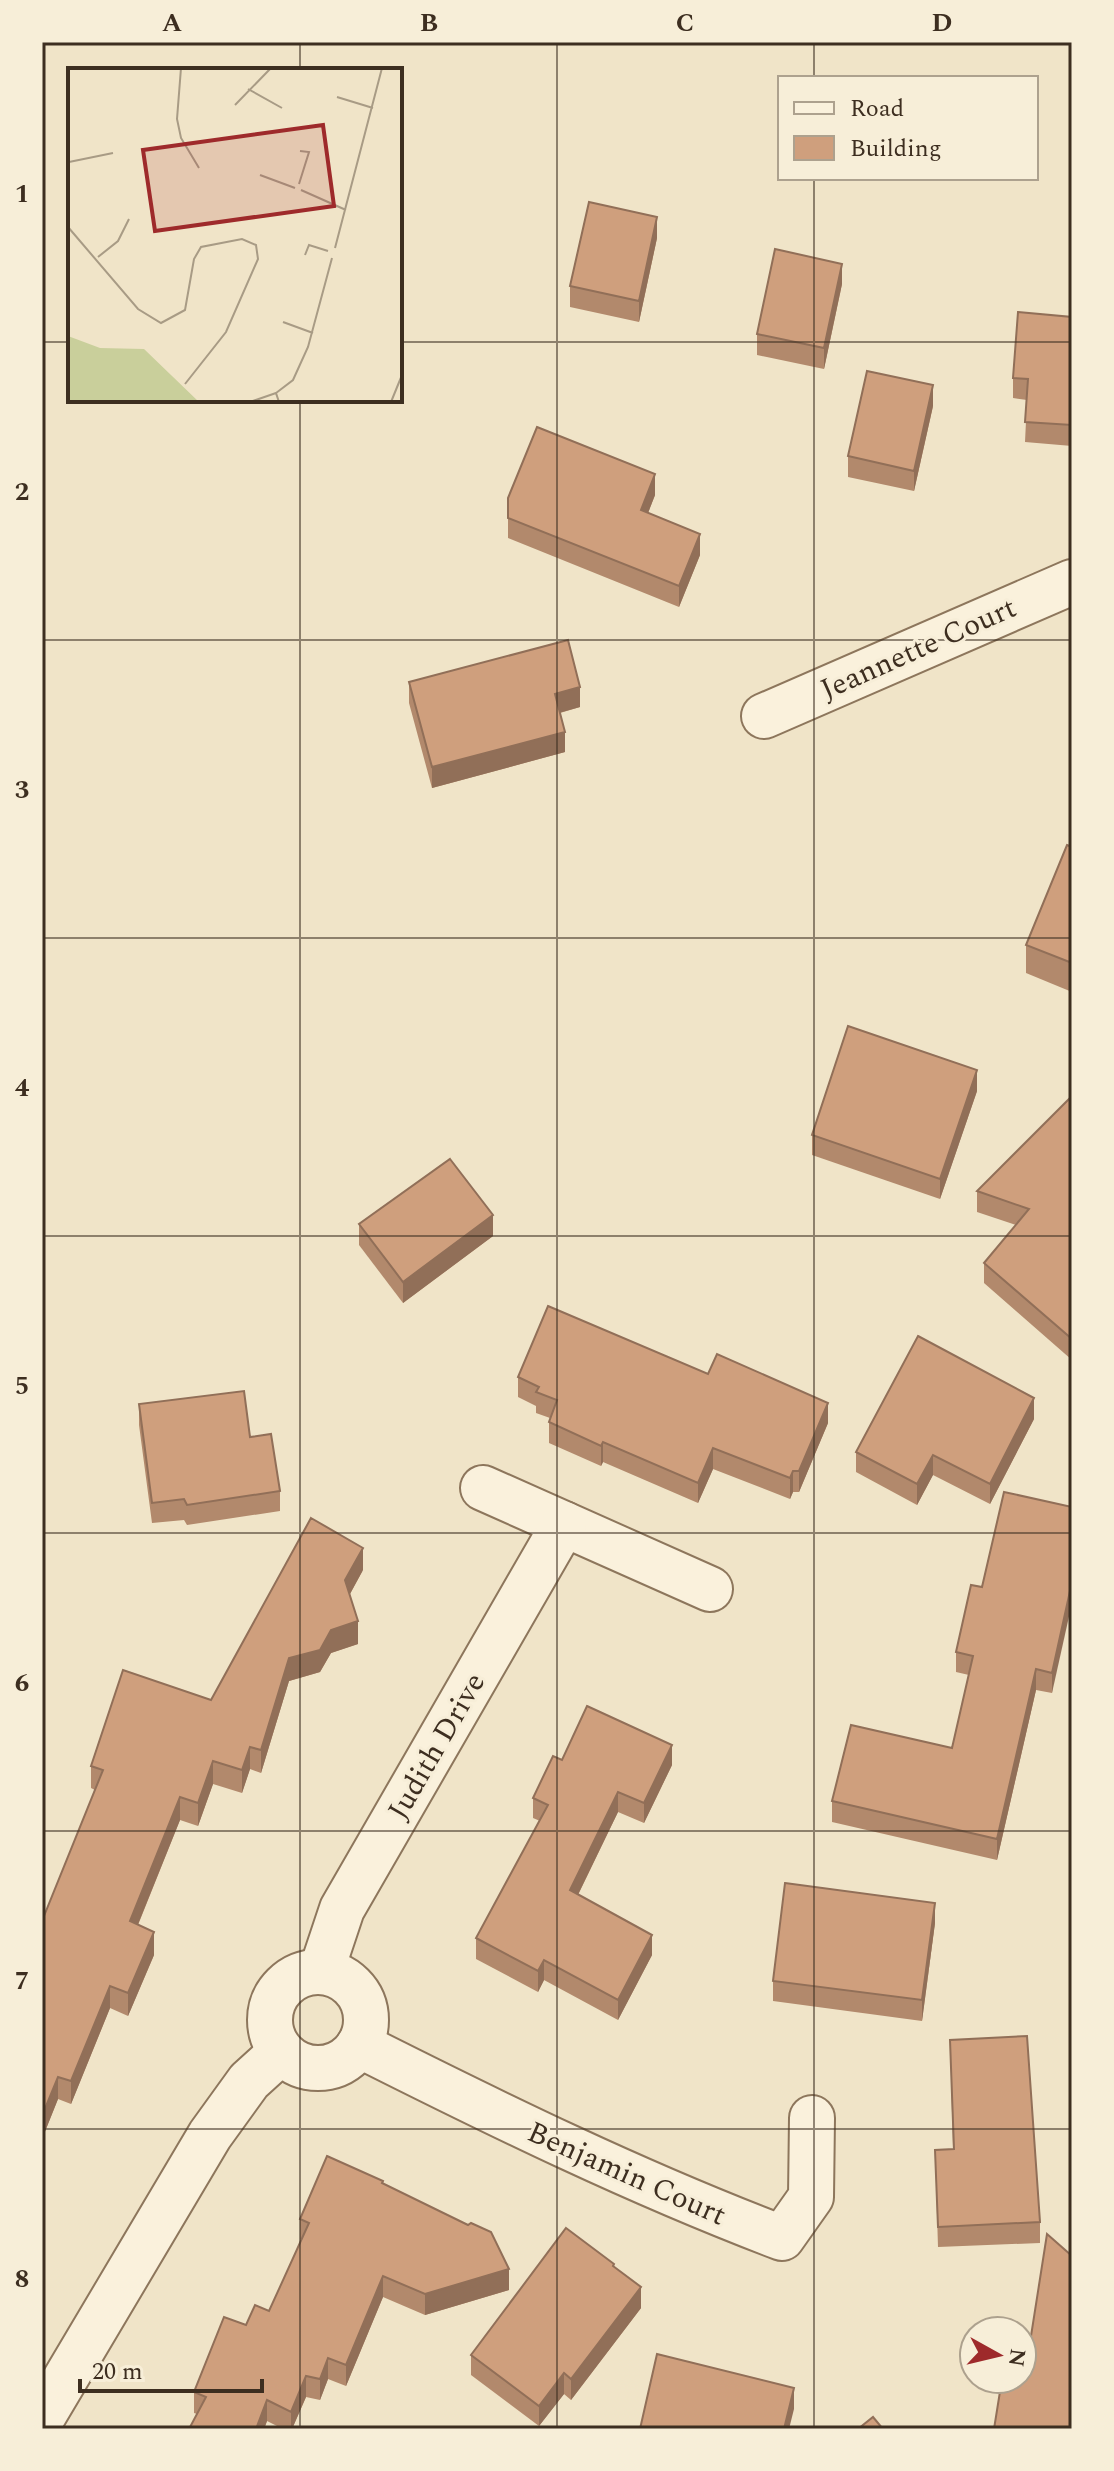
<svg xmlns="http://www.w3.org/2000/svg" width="1114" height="2471" viewBox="0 0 1114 2471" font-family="Spectral,serif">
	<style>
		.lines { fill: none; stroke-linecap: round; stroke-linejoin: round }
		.minor-casing { stroke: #8d765c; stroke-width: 48 }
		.minor { stroke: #faf1dc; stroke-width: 44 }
		.wall { fill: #b2896c }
		.shaded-wall { fill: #916f58 }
		.building { fill: #cf9f7d; stroke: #916f58; stroke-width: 2 }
		.grid { fill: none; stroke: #3d2e20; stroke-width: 2; stroke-opacity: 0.55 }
		.labels { text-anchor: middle; stroke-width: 6; stroke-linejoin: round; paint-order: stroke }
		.street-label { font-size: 30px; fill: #3d2e20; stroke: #f7eed8 }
		.inset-road { fill: none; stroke: #a89b85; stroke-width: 2 }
		.view { fill: #9e2a2b; fill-opacity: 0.15; stroke: #9e2a2b; stroke-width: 4 }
		.inset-edge { fill: none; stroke: #3d2e20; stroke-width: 4 }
		.neatline { fill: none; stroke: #3d2e20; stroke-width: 3 }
		.grid-label { font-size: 26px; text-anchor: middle; font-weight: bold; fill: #3d2e20 }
	</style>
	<rect width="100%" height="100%" fill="#f0e4c8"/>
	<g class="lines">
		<defs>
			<g id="minor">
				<path d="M764,716L1072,582"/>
				<path d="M483,1488L710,1589"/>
				<path d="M321,1972L342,1909L564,1524"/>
				<circle cx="318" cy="2020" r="48"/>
				<path d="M359,2045C498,2115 637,2183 782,2238L811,2197L812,2118"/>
				<path d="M42,2418L210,2135L249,2081L281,2052"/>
			</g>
		</defs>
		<use href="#minor" class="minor-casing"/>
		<use href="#minor" class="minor"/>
	</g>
	<g class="wall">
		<path d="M657,238L639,322L570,307V286Z"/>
		<path d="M842,284L824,369L757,355V334Z"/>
		<path d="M1072,317V446L1025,442L1027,400L1013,398V378Z"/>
		<path d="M933,406L914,491L848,477V456Z"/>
		<path d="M655,495L648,513L700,555L679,607L508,538V498Z"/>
		<path d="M409,682L580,707L560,713L565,752L432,788L409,703Z"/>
		<path d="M1072,847V992L1026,973V945Z"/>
		<path d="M977,1091L940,1199L812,1155V1135Z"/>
		<path d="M1072,1096V1360L984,1283V1263L1016,1225L977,1212V1191Z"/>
		<path d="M359,1224L493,1236L403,1303L359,1245Z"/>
		<path d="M708,1374L828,1423L799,1492H793L790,1499L713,1469L698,1503L603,1462L601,1466L549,1443V1422L550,1418L536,1413V1406L518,1397V1377Z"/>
		<path d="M139,1404L250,1437L280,1491V1511L187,1525L184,1520L152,1523L139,1425Z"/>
		<path d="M1034,1419L990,1504L933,1475L917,1505L856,1472V1452Z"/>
		<path d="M1072,1507L1052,1693L1036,1690L997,1860L832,1822V1801L952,1748L969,1675L956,1672V1652L982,1587Z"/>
		<path d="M363,1570L350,1594L358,1644L331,1653L320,1672L289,1681L261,1773L250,1769L242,1793L213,1784L198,1826L180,1820L138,1925L154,1955L128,2016L110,2008L71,2104L58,2099L42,2139V1921L95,1790L91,1788V1766L211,1700Z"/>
		<path d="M562,1760L672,1765L644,1823L618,1812L578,1895L652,1955L618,2020L544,1980L538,1992L476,1959V1938L540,1821L533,1818V1798Z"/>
		<path d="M935,1923L922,2021L773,2001V1981Z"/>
		<path d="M950,2040L1040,2222V2243L938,2247L935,2150L953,2149Z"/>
		<path d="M383,2184L509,2290L425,2315L383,2297L346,2386L328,2379L320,2400L306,2397L292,2429H283L267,2421L264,2429H189L197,2414L194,2413V2392L246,2325L269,2311L301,2240L300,2239V2219Z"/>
		<path d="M614,2268L641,2308L571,2400L564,2394L539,2426L471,2375V2355Z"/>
	</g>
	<g class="shaded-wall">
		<path d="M657,217V238L639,322V301Z"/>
		<path d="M842,264V284L824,369V348Z"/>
		<path d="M933,385V406L914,491V471Z"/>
		<path d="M655,474V495L641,531V510Z"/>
		<path d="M700,534V555L679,607V586Z"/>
		<path d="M580,687V707L555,714V694Z"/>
		<path d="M565,732V752L432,788V767Z"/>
		<path d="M977,1070V1091L940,1199V1179Z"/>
		<path d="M493,1215V1236L403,1303V1282Z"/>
		<path d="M1034,1398V1419L990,1504V1484Z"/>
		<path d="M828,1403V1423L799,1492V1471Z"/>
		<path d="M603,1442V1462L601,1466V1446Z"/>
		<path d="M713,1448V1469L698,1503V1483Z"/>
		<path d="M933,1455V1475L917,1505V1484Z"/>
		<path d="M793,1471V1492L790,1499V1478Z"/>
		<path d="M363,1548V1570L345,1603V1580Z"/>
		<path d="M1072,1582V1603L1052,1693V1673Z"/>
		<path d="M358,1621V1644L331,1653L320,1672L289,1681L261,1773V1750L289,1658L331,1630Z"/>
		<path d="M1036,1669V1690L997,1860V1839Z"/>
		<path d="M672,1745V1765L644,1823V1803Z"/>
		<path d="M250,1747V1769L242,1793V1770Z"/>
		<path d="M213,1761V1784L198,1826V1803Z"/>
		<path d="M618,1792V1812L570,1911V1890Z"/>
		<path d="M180,1797V1820L130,1944V1921Z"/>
		<path d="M935,1903V1923L922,2021V2000Z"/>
		<path d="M154,1932V1955L128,2016V1993Z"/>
		<path d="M652,1935V1955L618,2020V2000Z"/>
		<path d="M544,1960V1980L538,1992V1971Z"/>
		<path d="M110,1986V2008L71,2104V2081Z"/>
		<path d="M58,2077V2099L42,2139V2116Z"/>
		<path d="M509,2269V2290L425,2315V2294Z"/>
		<path d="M383,2276V2297L346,2386V2365Z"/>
		<path d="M641,2287V2308L571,2400V2379Z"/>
		<path d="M328,2358V2379L320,2400V2379Z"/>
		<path d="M564,2373V2394L539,2426V2406Z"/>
		<path d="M306,2376V2397L292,2429H291V2412Z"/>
		<path d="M794,2388V2409L789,2429H784Z"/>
		<path d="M267,2400V2421L264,2429H256Z"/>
	</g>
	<g class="building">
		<path d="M589,202L657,217L639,301L570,286Z"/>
		<path d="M775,249L842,264L824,348L757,334Z"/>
		<path d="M1018,312L1072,317V425L1025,422L1028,379L1013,378Z"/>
		<path d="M867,371L933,385L914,471L848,456Z"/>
		<path d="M537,427L655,474L641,510L700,534L679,586L508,518V498Z"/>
		<path d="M568,640L580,687L555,694L565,732L432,767L409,682Z"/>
		<path d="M1067,845L1072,847V963L1026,945Z"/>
		<path d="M848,1026L977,1070L940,1179L812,1135Z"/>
		<path d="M1072,1096V1339L984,1263L1029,1209L977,1191Z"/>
		<path d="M450,1159L493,1215L403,1282L359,1224Z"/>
		<path d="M548,1306L708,1374L717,1354L828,1403L799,1471H793L790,1478L713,1448L698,1483L603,1442L601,1446L549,1422L557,1400L536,1392L539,1387L518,1377Z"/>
		<path d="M918,1336L1034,1398L990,1484L933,1455L917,1484L856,1452Z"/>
		<path d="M244,1391L250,1437L271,1434L280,1491L187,1505L184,1499L152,1503L139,1404Z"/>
		<path d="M1004,1492L1072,1507V1582L1052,1673L1036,1669L997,1839L832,1801L851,1725L952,1748L973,1656L956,1652L971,1585L982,1587Z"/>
		<path d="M311,1518L363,1548L345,1580L358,1621L331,1630L320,1650L289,1658L261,1750L250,1747L242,1770L213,1761L198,1803L180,1797L130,1921L154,1932L128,1993L110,1986L71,2081L58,2077L42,2116V1921L103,1770L91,1766L123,1670L211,1700Z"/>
		<path d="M587,1706L672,1745L644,1803L618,1792L570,1890L652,1935L618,2000L544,1960L538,1971L476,1938L548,1805L533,1798L553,1756L562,1760Z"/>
		<path d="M785,1883L935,1903L922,2000L773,1981Z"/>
		<path d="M1027,2036L1040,2222L938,2227L935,2150L954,2149L950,2040Z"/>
		<path d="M327,2156L383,2181L382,2183L468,2225L471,2223L491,2232L509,2269L425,2294L383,2276L346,2365L328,2358L320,2379L306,2376L291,2412L267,2400L256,2429H189L206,2397L194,2392L224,2317L246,2325L255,2305L269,2311L309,2223L300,2219Z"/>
		<path d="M566,2228L614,2264L613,2266L641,2287L571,2379L564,2373L539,2406L471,2355Z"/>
		<path d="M1047,2234L1072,2256V2429H994L1002,2379H1022V2367L1026,2368Z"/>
		<path d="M657,2354L794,2388L784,2429H640Z"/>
		<path d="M873,2417L883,2429H858Z"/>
	</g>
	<path class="grid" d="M300,42V70M557,42V2429M814,42V78M814,178V2429M42,342H70M400,342H1072M300,400V2429M42,640H1072M42,938H1072M42,1236H1072M42,1533H1072M42,1831H1072M42,2129H1072"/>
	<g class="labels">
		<g class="street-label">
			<text transform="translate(918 648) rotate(-24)" y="10">Jeannette Court</text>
			<text transform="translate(436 1746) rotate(-60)" y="10">Judith Drive</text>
			<text transform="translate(627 2173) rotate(24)" y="10">Benjamin Court</text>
		</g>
	</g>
	<g transform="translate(68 68)">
		<rect width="334" height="334" fill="#f0e4c8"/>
		<path d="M0,268L32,280L76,281L131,334H0Z" fill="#c9cf9b"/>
		<path class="inset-road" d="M113,0L109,51L113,70L131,100M180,21L214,40M269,29L305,40M167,37L203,0M1,94L45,85M192,107L227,120M231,116L241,84L232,83M0,122V92M233,122L278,142M0,159L70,241L93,255L117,242L126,191L133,179L174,171L188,177L190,191L158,264L117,316M267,180L314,0M237,187L241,177L260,183M30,189L50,173L61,151M215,254L245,265M182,334L208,325M211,334L208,325L225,312L240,279L264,190M323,334L334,307"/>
		<path class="view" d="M255,57L266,138L87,163L75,82Z"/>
		<rect width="334" height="334" class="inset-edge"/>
	</g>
	<rect width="1114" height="2471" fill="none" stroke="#f7eed8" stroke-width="88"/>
	<rect x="778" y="76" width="260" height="104" fill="#f7eed8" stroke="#ada18e" stroke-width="2"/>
	<rect x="794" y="102" width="40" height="12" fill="#faf1dc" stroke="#ada18e" stroke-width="2"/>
	<text x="850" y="116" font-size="24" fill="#3d2e20">Road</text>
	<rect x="794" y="136" width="40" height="24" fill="#cf9f7d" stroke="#ada18e" stroke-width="2"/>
	<text x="850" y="156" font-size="24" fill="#3d2e20">Building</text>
	<g transform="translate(998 2355) rotate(98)"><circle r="38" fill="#f7eed8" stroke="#ada18e" stroke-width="2"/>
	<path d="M0-6L14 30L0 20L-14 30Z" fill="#9e2a2b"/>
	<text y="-12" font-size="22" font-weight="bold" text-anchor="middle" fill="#3d2e20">N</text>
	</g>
	<path d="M80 2379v12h182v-12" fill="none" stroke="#3d2e20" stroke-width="4"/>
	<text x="92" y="2379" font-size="24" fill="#3d2e20" stroke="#f7eed8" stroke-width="6" paint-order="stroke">20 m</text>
	<rect x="44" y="44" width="1026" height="2383" class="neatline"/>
	<g class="grid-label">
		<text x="172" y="31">A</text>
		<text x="429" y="31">B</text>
		<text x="685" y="31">C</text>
		<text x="942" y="31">D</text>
		<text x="22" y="202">1</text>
		<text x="22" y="500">2</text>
		<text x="22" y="798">3</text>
		<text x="22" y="1096">4</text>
		<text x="22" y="1394">5</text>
		<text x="22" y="1691">6</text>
		<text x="22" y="1989">7</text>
		<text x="22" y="2287">8</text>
	</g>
</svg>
